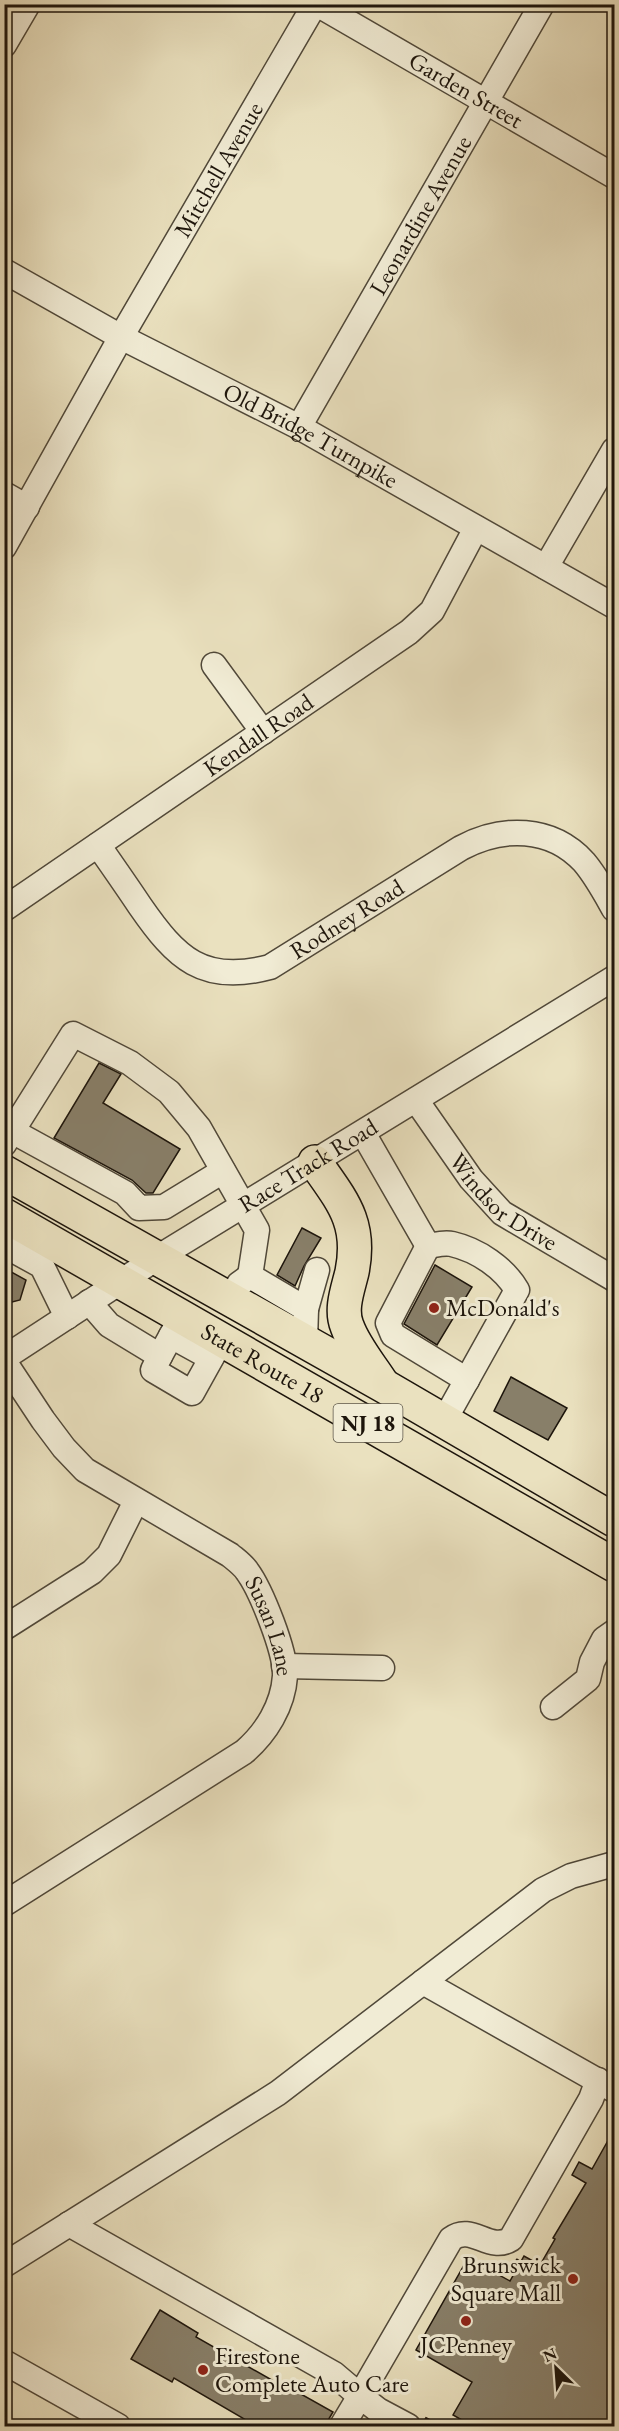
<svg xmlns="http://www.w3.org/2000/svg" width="619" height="2431" viewBox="0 0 619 2431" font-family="'EB Garamond',serif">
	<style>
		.building { fill: #887f69; stroke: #1d150c; stroke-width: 1.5 }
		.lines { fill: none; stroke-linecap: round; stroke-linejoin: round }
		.minor-casing { stroke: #504839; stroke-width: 27 }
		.highway-casing { stroke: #1d150c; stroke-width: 36 }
		.path { stroke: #1d150c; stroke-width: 3; stroke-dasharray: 4.5 3; stroke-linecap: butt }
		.minor { stroke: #f1ecd5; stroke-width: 24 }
		.highway { stroke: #eae1bf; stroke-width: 33 }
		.poi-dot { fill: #8f2418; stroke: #f1ecd5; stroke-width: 2 }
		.labels { text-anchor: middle; stroke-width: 6; stroke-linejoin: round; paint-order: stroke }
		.shield { fill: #f1ecd5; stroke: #5d5648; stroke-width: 1.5 }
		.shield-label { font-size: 22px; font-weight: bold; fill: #1d150c }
		.street-label { font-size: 24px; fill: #1d150c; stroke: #f1ecd5 }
		.poi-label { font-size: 24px; fill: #1d150c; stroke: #f1ecd5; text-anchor: start }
	</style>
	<rect width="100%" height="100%" fill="#eae1bf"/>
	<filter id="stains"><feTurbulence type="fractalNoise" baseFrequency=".00333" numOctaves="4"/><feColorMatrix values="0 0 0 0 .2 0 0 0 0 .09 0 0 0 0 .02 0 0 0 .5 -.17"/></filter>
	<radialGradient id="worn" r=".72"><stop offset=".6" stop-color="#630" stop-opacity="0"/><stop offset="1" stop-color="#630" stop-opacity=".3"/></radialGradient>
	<g class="building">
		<path d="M99,1063L121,1074L103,1103L180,1149L153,1193H146L132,1180L54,1138Z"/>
		<path d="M302,1228L321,1238L304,1266L295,1286L277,1275Z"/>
		<path d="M435,1265L472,1287L437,1345L404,1324Z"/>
		<path d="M4,1268L26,1280L20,1300L4,1304Z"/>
		<path d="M511,1377L567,1408L548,1440L494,1411Z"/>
		<path d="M615,2128V2427H474L453,2415L472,2382L416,2350L468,2258L510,2281L524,2256L540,2265L555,2239L553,2238L586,2183L572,2175L579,2162L592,2169Z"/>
		<path d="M160,2310L198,2333L196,2337L284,2387L285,2385L333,2412L324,2427H258L174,2378L172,2382L131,2359Z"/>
	</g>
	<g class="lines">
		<defs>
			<g id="minor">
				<path id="s1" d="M317,4L614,176"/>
				<path d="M4,45L28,4"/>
				<path id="s2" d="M4,271L121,337L299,427L614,606"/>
				<path id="s3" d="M299,427L542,4"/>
				<path d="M4,494L27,507"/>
				<path id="s4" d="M4,547L121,337L315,4"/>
				<path d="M546,567L614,450"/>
				<path d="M214,665L263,732"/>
				<path id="s5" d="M98,845C112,865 126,885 140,906C176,958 203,985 270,967L461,848C502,826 551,826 584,862C596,876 605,893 614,909"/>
				<path id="s6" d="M4,909L409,632L432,611L476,528"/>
				<path id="s7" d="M416,1100L471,1179L502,1213L614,1279"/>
				<path d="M12,1131L125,1193L139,1208L164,1207L223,1171"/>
				<path d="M363,1133L428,1246C435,1245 444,1242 452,1244C478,1250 504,1268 517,1290L444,1421"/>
				<path d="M4,1144L73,1034L130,1063L169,1092L199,1128L257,1230L250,1276"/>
				<path d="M4,1245L42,1266L67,1317"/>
				<path d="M428,1246L388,1323L393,1335L467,1380"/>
				<path d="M239,1284L250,1276L306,1309L305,1341"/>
				<path d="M89,1302L109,1325L160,1356L182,1316"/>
				<path d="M306,1309L317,1270"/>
				<path d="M171,1336L211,1358"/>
				<path d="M160,1356L153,1370L192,1393L222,1339"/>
				<path id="s8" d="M4,1358L157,1258L614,978"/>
				<path id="s9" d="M4,1361L43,1420L64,1448L85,1470L230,1555C236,1560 243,1565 247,1571C261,1590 286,1652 285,1676C283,1706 266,1733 244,1752L4,1904"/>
				<path d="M4,1628L92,1572L109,1555L136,1501"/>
				<path d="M284,1666L382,1668"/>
				<path d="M553,1707L588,1679L592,1662L604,1639L614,1632"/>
				<path d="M423,1982L614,2090"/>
				<path d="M69,2224L334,2374L360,2396L451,2239C472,2223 489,2253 511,2239L591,2099L598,2080"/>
				<path d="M4,2265L278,2093L543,1890L571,1876L614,1864"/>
				<path d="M4,2362L118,2426"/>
				<path d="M342,2426L360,2396L378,2410L408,2426"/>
			</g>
			<g id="highway">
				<path d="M315,1162C342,1201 362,1222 352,1272C348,1289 340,1309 347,1326C354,1346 370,1365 381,1382"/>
				<path d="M4,1172L384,1386L614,1520"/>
				<path id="s10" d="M4,1215L614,1565"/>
			</g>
		</defs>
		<use href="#minor" class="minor-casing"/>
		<use href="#highway" class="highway-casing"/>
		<g class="path">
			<path d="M492,2264L502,2269H511L518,2259"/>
			<path d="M425,2418L440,2426"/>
		</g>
		<use href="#minor" class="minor"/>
		<use href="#highway" class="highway"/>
	</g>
	<g class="poi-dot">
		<circle cx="434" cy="1308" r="6"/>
		<circle cx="573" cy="2279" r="6"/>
		<circle cx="466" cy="2321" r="6"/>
		<circle cx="203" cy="2370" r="6"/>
	</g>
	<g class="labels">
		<rect class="shield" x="333.5" y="1404" width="69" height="38" rx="4.5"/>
		<g class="shield-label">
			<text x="368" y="1431">NJ 18</text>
		</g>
		<g class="street-label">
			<text dy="8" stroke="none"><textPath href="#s1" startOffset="172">Garden Street</textPath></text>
			<text dy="8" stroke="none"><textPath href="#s4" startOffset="434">Mitchell Avenue</textPath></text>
			<text dy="8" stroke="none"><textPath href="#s3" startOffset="244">Leonardine Avenue</textPath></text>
			<text dy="8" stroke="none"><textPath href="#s2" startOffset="348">Old Bridge Turnpike</textPath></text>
			<text dy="8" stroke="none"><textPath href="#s6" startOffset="308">Kendall Road</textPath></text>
			<text dy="8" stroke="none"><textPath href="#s5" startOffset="322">Rodney Road</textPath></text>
			<text dy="8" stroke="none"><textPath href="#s8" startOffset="360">Race Track Road</textPath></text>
			<text dy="8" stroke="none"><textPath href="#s7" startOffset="136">Windsor Drive</textPath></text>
			<text dy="8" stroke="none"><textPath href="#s10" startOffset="298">State Route 18</textPath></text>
			<text dy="8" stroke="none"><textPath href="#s9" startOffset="388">Susan Lane</textPath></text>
		</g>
		<g class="poi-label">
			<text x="446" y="1316">McDonald's</text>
			<text x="561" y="2273" text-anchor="end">Brunswick<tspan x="561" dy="28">Square Mall</tspan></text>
			<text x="466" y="2353" text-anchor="middle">JCPenney</text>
			<text x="215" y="2364">Firestone<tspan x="215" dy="28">Complete Auto Care</tspan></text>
		</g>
	</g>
	<rect width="619" height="2431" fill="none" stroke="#eae1bf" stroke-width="24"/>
	<rect x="6" y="6" width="607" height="2419" fill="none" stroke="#1d150c" stroke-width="3"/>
	<rect x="12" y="12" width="595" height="2407" fill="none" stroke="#1d150c" stroke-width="1.5"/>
	<g transform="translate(556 2368) rotate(335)" stroke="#f1ecd5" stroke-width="4.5" paint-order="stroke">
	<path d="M0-4.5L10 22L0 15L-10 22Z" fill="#1d150c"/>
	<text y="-9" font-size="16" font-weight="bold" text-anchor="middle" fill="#1d150c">N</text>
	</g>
	<rect width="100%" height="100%" filter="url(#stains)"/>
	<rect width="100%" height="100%" fill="url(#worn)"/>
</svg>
